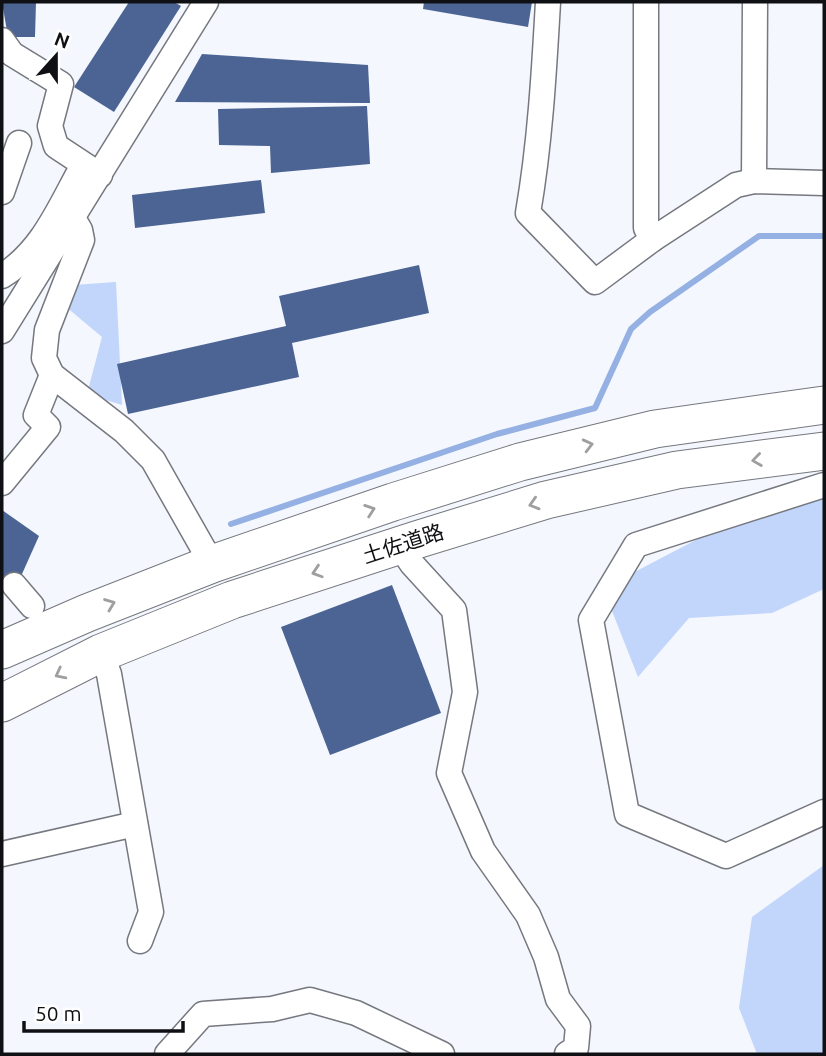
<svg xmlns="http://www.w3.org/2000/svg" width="826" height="1056" viewBox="0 0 826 1056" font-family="Ubuntu,'Noto Sans JP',sans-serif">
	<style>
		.green { fill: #c2d5fb }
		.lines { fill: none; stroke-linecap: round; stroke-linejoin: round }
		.stream { stroke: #95b0e3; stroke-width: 6 }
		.building { fill: #4c6493 }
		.minor-casing { stroke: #75787e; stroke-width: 27 }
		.highway-casing { stroke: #75787e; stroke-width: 39 }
		.minor { stroke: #fff; stroke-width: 24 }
		.highway { stroke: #fff; stroke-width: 37 }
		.oneway { stroke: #9f9fa1 }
		.labels { text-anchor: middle; stroke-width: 6; stroke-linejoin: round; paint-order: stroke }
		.street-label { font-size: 21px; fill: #0f1013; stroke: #fff }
	</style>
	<rect width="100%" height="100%" fill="#f4f7fe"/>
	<g class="green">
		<path d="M116,282L122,405L87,394L102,337L65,306L74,285Z"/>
		<path d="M824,489V589L772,613L689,618L638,677L612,611L625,577L759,507Z"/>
		<path d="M824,865V1054H757L739,1008L752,917Z"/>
	</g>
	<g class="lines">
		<path class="stream" d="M231,524L497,434L595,408L631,329L650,312L759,236H824"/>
	</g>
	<g class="building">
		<path d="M2,2H36L35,37H8Z"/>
		<path d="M129,2H174L181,6L114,112L74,87Z"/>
		<path d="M424,2H532L528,27L423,9Z"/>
		<path d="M202,54L368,65L370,103L175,102Z"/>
		<path d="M367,106L370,164L271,173L270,146L219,145L218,109Z"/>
		<path d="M261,180L265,213L135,228L132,195Z"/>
		<path d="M419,265L429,313L292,343L299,377L128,414L117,364L286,326L279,296Z"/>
		<path d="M2,510L39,536L22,574L2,582Z"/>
		<path d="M392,585L441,713L330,755L281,627Z"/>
	</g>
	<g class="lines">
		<defs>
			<g id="minor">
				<path d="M548,2C544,73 540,143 528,213L595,282L653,239L736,185L754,181L824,183"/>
				<path d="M646,2V228L653,239"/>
				<path d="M2,40L12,54L61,84L50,126L56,146L100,175"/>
				<path d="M754,181L755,2"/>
				<path d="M2,192L19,143"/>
				<path d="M73,218L80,230L82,240L47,330L44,358L52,375L124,431L153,460L212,564"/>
				<path d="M2,276C43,251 60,206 83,165"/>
				<path d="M2,331L206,2"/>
				<path d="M2,483L48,427L36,415L52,375"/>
				<path d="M824,485L636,545L591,620L627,814L726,856L824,812"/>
				<path d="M399,545L412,564L454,610L465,692L449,773L483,851L528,915L546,957L558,999L578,1026L576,1048L567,1054"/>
				<path d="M14,585L32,606"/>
				<path d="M101,653L109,674L151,912L140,941"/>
				<path d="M2,854L135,824"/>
				<path d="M167,1054L203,1014L272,1009L310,1000L356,1013L442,1054"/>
			</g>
			<g id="highway">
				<path d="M2,650L87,613L212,564L393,502L520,462L655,429L824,405"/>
				<path d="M2,703L101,653L232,600L416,540L546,500L677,470L824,451"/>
			</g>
		</defs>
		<use href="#minor" class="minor-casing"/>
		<use href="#highway" class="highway-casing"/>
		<use href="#minor" class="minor"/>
		<use href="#highway" class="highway"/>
	</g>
	<defs><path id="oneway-chevron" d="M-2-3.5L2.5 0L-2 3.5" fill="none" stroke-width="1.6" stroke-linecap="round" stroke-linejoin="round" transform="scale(1.75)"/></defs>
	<g class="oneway">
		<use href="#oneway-chevron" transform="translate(588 445) rotate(-14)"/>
		<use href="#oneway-chevron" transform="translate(757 460) rotate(172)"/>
		<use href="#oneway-chevron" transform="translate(534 504) rotate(163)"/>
		<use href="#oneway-chevron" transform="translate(370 510) rotate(-19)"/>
		<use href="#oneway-chevron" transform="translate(317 572) rotate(162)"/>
		<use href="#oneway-chevron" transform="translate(110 604) rotate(-21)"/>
		<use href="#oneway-chevron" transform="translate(60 674) rotate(153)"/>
	</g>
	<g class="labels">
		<g class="street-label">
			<text transform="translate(403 544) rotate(-18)" y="7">土佐道路</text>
		</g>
	</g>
	<rect width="826" height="1056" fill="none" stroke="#0f1013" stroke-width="7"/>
	<g transform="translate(56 56) rotate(21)" stroke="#ffffff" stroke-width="5" paint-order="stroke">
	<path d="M0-5L12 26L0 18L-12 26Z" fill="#0f1013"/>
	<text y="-10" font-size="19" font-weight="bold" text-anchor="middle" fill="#0f1013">N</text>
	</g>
	<path d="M24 1021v10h159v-10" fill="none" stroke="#0f1013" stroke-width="3.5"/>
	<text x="35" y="1021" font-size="21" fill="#0f1013" stroke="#ffffff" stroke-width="5" paint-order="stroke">50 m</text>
</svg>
